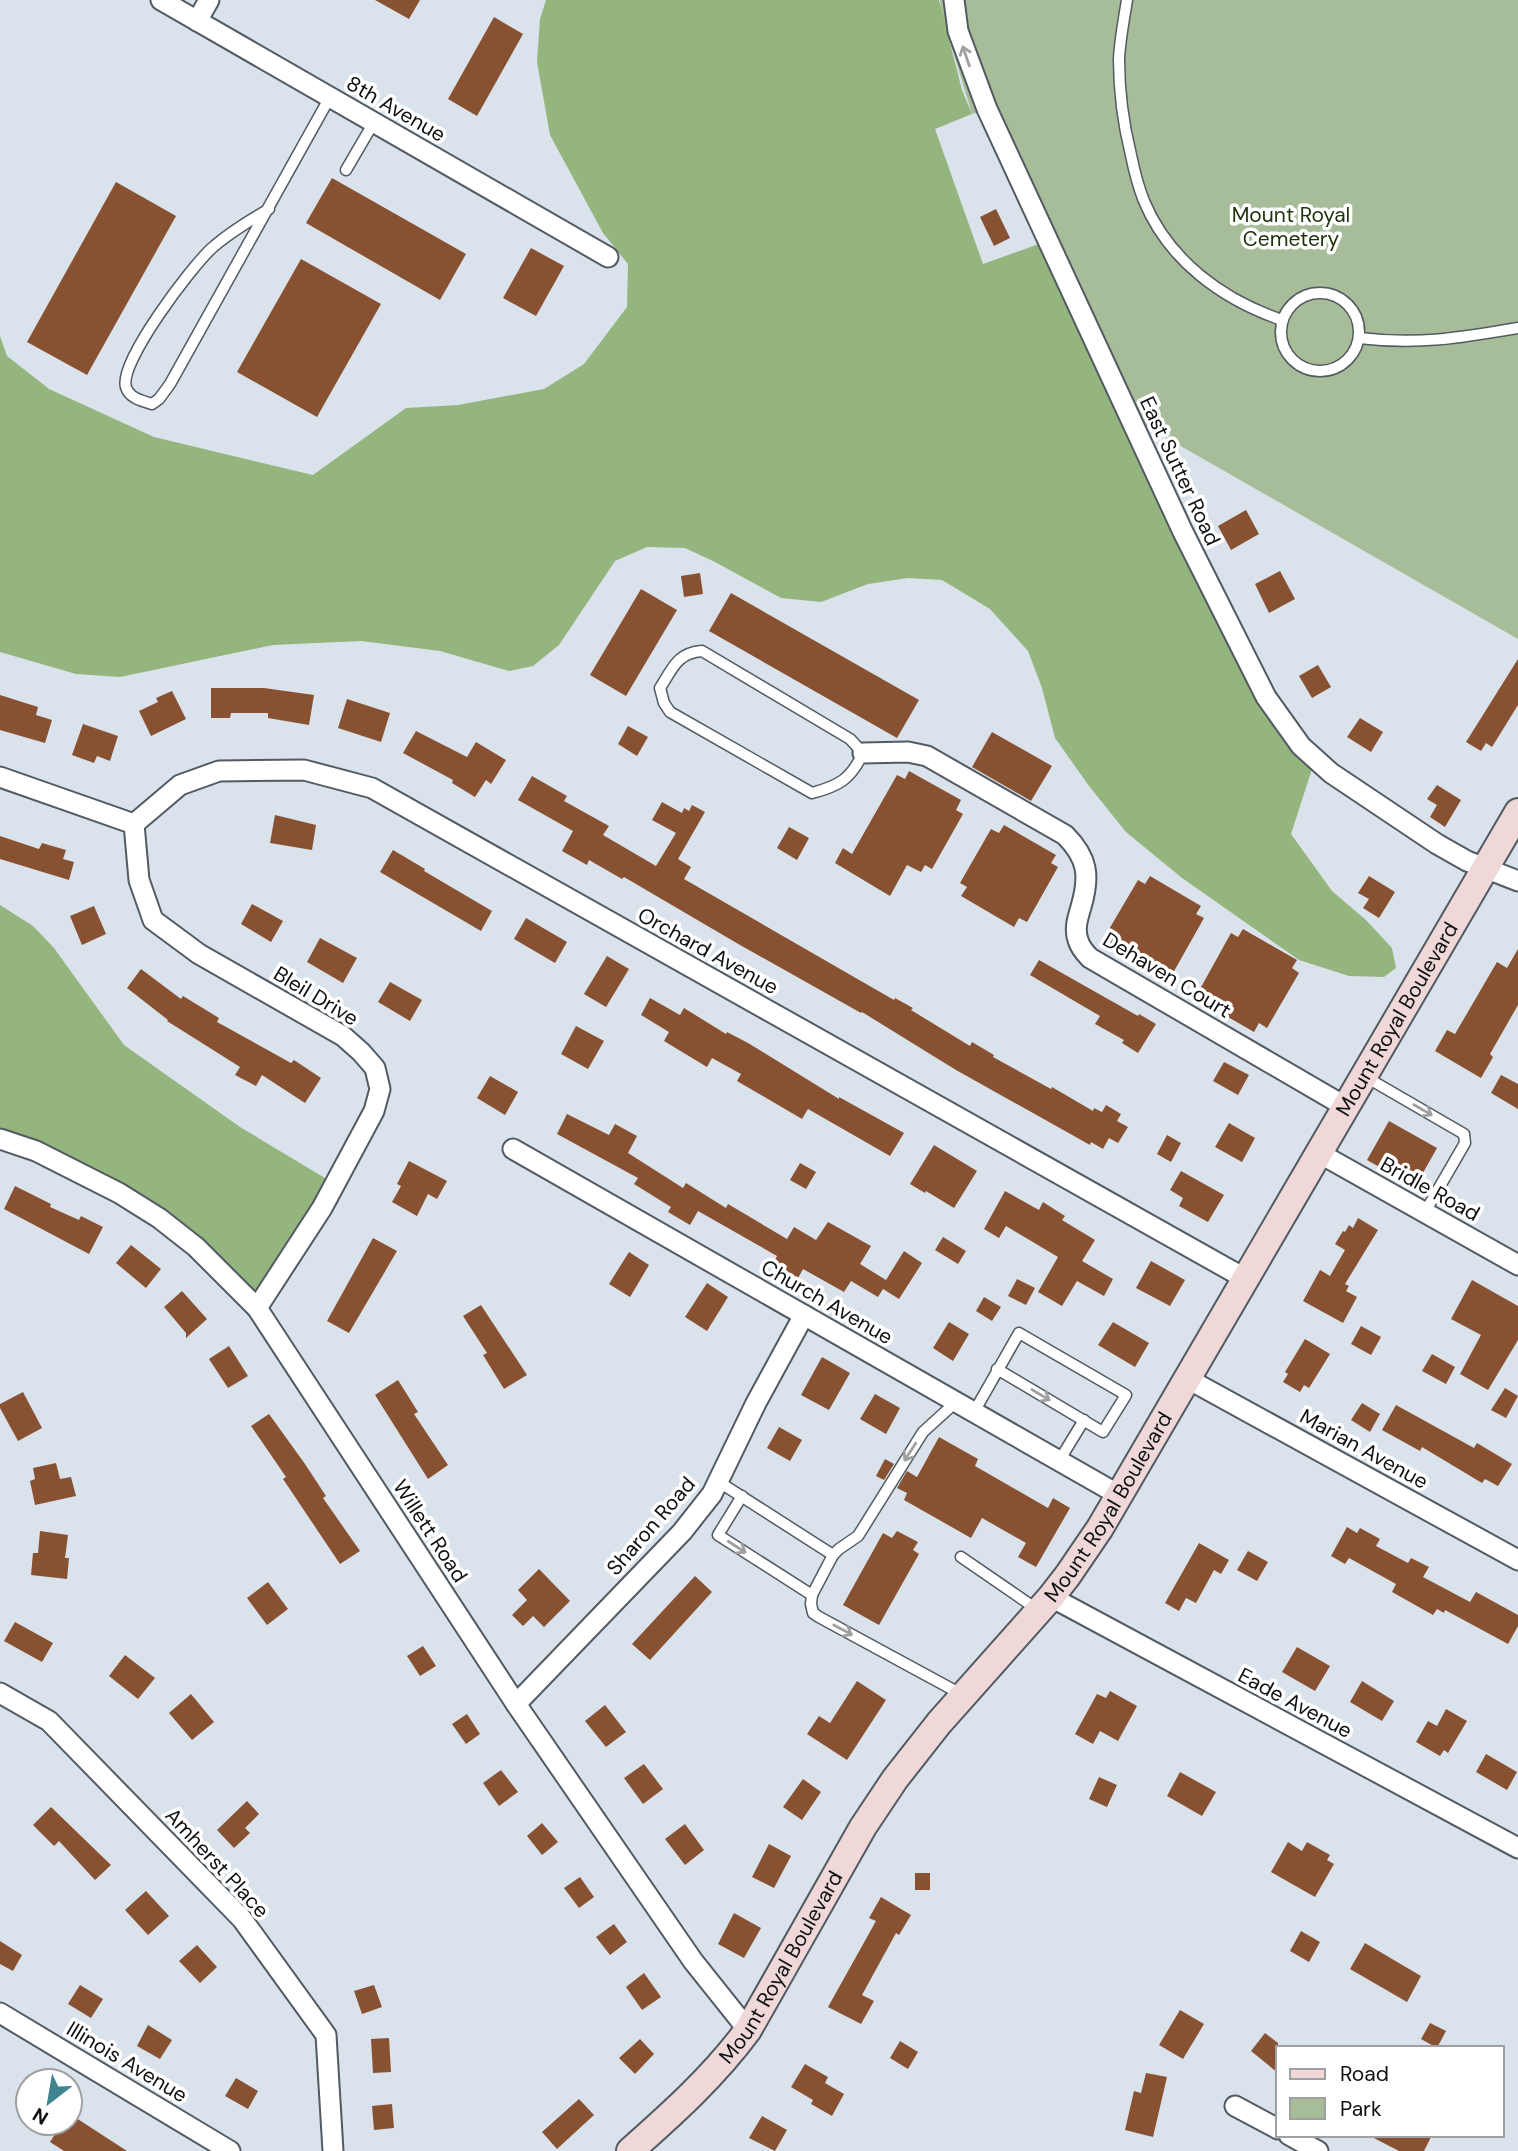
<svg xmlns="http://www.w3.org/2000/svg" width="1518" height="2151" viewBox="0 0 1518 2151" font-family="'DM Sans',sans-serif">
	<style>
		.green { fill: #a7bc99 }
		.forest { fill: #94b57d }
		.building { fill: #885232 }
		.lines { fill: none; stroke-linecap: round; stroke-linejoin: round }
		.lane-casing { stroke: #525a62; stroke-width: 13 }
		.street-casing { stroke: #525a62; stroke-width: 23 }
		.secondary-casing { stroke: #525a62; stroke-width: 30 }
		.lane { stroke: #fff; stroke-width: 10 }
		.street { stroke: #fff; stroke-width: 19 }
		.secondary { stroke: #efd8d7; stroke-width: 26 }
		.oneway { stroke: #9fa0a1 }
		.labels { text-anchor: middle; stroke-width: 7; stroke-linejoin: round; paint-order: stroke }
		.street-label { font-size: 21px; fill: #0e1114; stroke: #fff }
		.park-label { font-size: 21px; fill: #1d320a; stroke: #fff }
	</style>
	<rect width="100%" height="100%" fill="#dae3ec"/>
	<path class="green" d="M940,0H1518V639L1130,417L984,111L972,114L942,15Z"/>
	<g class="forest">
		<path d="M546,0H939L962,90L972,114L935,129L983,264L1047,241L1217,601L1315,760L1291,834L1332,891L1366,920L1392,948L1396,968L1384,977L1349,976L1299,960L1182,878L1126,832L1089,786L1055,738L1042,688L1028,651L990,609L942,580L908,578L868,584L821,602L781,598L715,562L685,548L647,547L615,561L559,645L533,666L509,671L440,651L361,641L273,645L120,677L76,674L0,652V336L7,356L49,389L154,437L313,475L406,408L458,405L544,389L584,364L627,307L628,264L603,233L550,135L537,62L540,19Z"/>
		<path d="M0,905L33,926L54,948L124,1045L240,1127L335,1184L257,1308L159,1218L0,1139Z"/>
	</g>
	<g class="building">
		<path d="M375,0H420L409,19Z"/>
		<path d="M494,17L523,34L477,116L448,99Z"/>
		<path d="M332,178L466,254L440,300L306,223Z"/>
		<path d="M116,182L176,216L87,375L27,342Z"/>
		<path d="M996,209L1010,238L994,246L980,217Z"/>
		<path d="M531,248L564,266L536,316L503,298Z"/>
		<path d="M301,259L381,304L317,417L237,372Z"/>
		<path d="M1246,510L1259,534L1231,550L1218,526Z"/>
		<path d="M1280,571L1295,599L1269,613L1255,584Z"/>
		<path d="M700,573L703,594L684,597L681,576Z"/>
		<path d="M641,589L677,610L626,696L590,675Z"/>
		<path d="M731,593L919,700L897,738L709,631Z"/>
		<path d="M1518,659V705L1492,747L1486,743L1481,751L1466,742Z"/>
		<path d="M1318,665L1331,687L1312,698L1299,676Z"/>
		<path d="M211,688H264L314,695L309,725L268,718V713H231L230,718H211Z"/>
		<path d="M172,691L186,719L151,736L139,711L158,702L156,698Z"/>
		<path d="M0,695L38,707L36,715L52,720L45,743L0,730Z"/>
		<path d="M347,699L390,713L381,742L338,728Z"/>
		<path d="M1360,718L1383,732L1371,752L1347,737Z"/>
		<path d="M83,724L118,736L110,761L97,756L94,763L72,755Z"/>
		<path d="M628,726L648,737L637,756L618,744Z"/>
		<path d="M416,731L467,757L476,742L506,760L491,784L486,780L475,797L452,783L453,780L403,753Z"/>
		<path d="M992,732L1052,766L1031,801L972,767Z"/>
		<path d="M909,771L961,800L956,810L963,814L932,869L925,865L921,872L907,865L890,896L835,863L843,848L852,854L897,775L905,779Z"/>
		<path d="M532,776L567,796L564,801L609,826L603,835L656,866L676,833L652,820L662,802L682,813L684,808L689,811L692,805L705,812L678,859L691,867L684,879L894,1000L895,998L913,1008L911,1010L970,1046L972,1042L994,1055L993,1057L1051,1089L1052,1087L1093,1111L1094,1108L1102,1112L1106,1105L1121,1114L1117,1121L1128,1127L1118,1143L1109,1138L1103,1149L1091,1142L1090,1145L956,1070L862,1012L861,1013L740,945L624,877L622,879L589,860L587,865L562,851L573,831L518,800Z"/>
		<path d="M1437,785L1461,800L1445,827L1430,817L1437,805L1427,799Z"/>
		<path d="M275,815L316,825L312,850L270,843Z"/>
		<path d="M1004,825L1056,855L1051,863L1058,867L1027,922L1019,918L1014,927L961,896L967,887L960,883L991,829L999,833Z"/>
		<path d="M789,827L809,838L797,860L777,848Z"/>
		<path d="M0,836L39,849L42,843L66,850L63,859L74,862L69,880L0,859Z"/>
		<path d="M393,850L425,869L424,871L492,911L481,931L380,872Z"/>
		<path d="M1150,876L1201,906L1196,914L1204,918L1173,973L1166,969L1161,979L1107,948L1112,940L1105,936L1138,880L1145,884Z"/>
		<path d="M1369,876L1395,892L1379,918L1363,908L1369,899L1358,893Z"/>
		<path d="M252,904L283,921L271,942L241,924Z"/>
		<path d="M94,906L106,934L82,945L70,916Z"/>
		<path d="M526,918L567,942L555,963L514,939Z"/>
		<path d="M1243,929L1297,960L1292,968L1299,973L1267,1028L1259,1023L1254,1032L1202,1002L1207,993L1200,989L1231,933L1238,937Z"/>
		<path d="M320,938L357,958L343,983L307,962Z"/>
		<path d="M1518,949V1005L1490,1054L1493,1057L1481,1078L1435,1051L1447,1030L1455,1034L1497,962L1507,968Z"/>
		<path d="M607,956L629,969L606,1007L584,994Z"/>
		<path d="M1039,960L1138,1016L1139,1014L1156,1024L1138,1053L1122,1043L1124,1040L1095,1024L1100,1016L1030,975Z"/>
		<path d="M141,969L181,999L183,996L219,1018L217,1022L291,1063L294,1060L321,1078L305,1103L262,1075L256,1086L235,1075L240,1067L167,1021L168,1020L127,988Z"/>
		<path d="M390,982L422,1000L410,1021L378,1002Z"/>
		<path d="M650,998L680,1015L684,1008L726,1034L727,1032L748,1043L839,1099V1097L904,1133L890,1156L808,1109L802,1119L737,1081L741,1074L712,1058L707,1067L664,1041L669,1032L641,1015Z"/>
		<path d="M576,1026L604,1041L588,1069L561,1054Z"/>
		<path d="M1224,1062L1249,1075L1238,1095L1213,1081Z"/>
		<path d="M1501,1075L1518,1084V1109L1491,1093Z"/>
		<path d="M490,1076L518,1092L505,1115L477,1098Z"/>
		<path d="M567,1114L609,1135L615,1124L637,1136L628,1153L683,1188L686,1183L726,1208L728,1204L787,1239L794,1227L816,1240L828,1222L871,1246L860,1264L886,1280L904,1251L922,1263L899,1299L883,1289L878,1297L851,1281L844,1292L803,1269L797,1280L772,1266L777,1256L698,1211L690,1225L668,1212L671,1207L634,1184L638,1178L557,1134Z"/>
		<path d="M1389,1121L1437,1148L1415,1187L1367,1160Z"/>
		<path d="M1229,1123L1255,1138L1242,1162L1215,1147Z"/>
		<path d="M1167,1135L1181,1143L1171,1162L1157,1154Z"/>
		<path d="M934,1145L977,1171L954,1208L926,1191L925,1193L910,1184Z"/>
		<path d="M409,1161L447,1181L437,1199L428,1194L417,1216L392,1202L401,1186L397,1184Z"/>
		<path d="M800,1163L816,1172L806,1189L790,1180Z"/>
		<path d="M1181,1171L1224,1195L1208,1222L1179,1206L1183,1198L1170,1190Z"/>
		<path d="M15,1186L51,1204L50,1207L79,1220L81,1216L103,1227L89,1254L4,1209Z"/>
		<path d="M1005,1191L1039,1210L1043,1202L1065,1216L1062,1220L1095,1240L1082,1261L1113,1279L1104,1296L1077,1281L1062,1306L1038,1292L1058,1257L1006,1226L999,1238L984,1229Z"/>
		<path d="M1358,1218L1378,1230L1345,1284L1349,1286L1346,1291L1357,1297L1343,1323L1303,1301L1320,1270L1330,1276L1345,1250L1335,1244L1343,1231L1345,1232L1349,1225L1353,1228Z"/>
		<path d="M943,1237L966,1251L958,1264L935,1250Z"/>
		<path d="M373,1238L397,1251L349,1333L327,1321Z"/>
		<path d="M131,1245L161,1269L146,1288L116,1263Z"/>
		<path d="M629,1252L649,1265L630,1297L609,1284Z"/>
		<path d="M1151,1261L1185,1280L1170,1306L1136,1288Z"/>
		<path d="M1017,1279L1035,1288L1026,1305L1008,1296Z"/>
		<path d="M1472,1280L1518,1306V1340L1488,1390L1460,1374L1481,1335L1451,1319Z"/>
		<path d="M707,1283L728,1297L707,1331L685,1317Z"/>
		<path d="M182,1291L207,1319L186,1338V1333L164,1307Z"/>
		<path d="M984,1297L1001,1307L992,1321L976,1311Z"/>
		<path d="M481,1305L527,1375L504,1389L483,1355L487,1353L463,1316Z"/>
		<path d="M949,1322L969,1334L953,1361L933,1348Z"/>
		<path d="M1113,1322L1149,1343L1135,1367L1098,1345Z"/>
		<path d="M1361,1326L1381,1337L1371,1355L1351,1344Z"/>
		<path d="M1305,1339L1330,1354L1309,1388L1304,1385L1300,1392L1283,1382L1288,1374L1285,1372Z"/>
		<path d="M229,1346L248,1376L228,1388L209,1359Z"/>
		<path d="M1432,1354L1455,1367L1446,1384L1422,1371Z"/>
		<path d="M822,1357L850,1373L829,1410L801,1395Z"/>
		<path d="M398,1380L418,1412L414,1414L448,1465L428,1479L375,1395Z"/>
		<path d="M1505,1388L1518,1396L1506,1418L1491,1410Z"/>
		<path d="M23,1392L42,1428L18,1441L0,1408V1404Z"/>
		<path d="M875,1394L900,1408L886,1434L860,1419Z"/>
		<path d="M1362,1403L1380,1414L1370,1432L1351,1420Z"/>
		<path d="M1396,1405L1474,1448L1477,1443L1512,1464L1498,1486L1485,1479L1482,1483L1422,1447L1420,1451L1382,1430Z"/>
		<path d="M269,1414L305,1464L326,1496L323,1498L360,1551L340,1564L283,1479L286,1477L251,1426Z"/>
		<path d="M779,1427L802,1440L790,1461L767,1448Z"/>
		<path d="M939,1437L978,1459L975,1466L1048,1508L1053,1498L1070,1508L1036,1567L1018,1557L1026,1543L982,1518L971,1538L904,1500L907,1493L897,1488L907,1471L917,1477Z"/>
		<path d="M885,1459L894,1464L884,1480L876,1476Z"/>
		<path d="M56,1463L60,1479L71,1477L76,1496L35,1505L30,1481L35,1479L33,1468Z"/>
		<path d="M1347,1527L1357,1533L1360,1528L1380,1539L1376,1546L1408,1563L1411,1558L1429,1567L1423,1577L1470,1602L1476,1592L1518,1615V1626L1508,1644L1445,1610L1444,1613L1437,1609L1433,1615L1392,1592L1396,1584L1349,1558L1345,1564L1331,1556Z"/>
		<path d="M40,1531L68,1535L65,1558H69L67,1579L31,1575L33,1553H38Z"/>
		<path d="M897,1531L918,1542L913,1550L919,1554L879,1625L843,1605L883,1533L892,1538Z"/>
		<path d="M1199,1543L1229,1560L1221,1574L1214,1570L1196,1603L1186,1598L1179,1611L1165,1603Z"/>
		<path d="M1248,1551L1268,1562L1257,1581L1237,1570Z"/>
		<path d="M539,1569L570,1601L544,1627L533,1616L523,1626L512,1615L527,1600L518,1590Z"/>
		<path d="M695,1576L712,1592L650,1660L632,1644Z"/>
		<path d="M268,1582L288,1609L267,1625L247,1598Z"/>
		<path d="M15,1622L53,1643L42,1662L4,1641Z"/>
		<path d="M423,1646L436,1666L420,1676L407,1656Z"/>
		<path d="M1297,1647L1330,1666L1315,1691L1282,1672Z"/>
		<path d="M125,1655L155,1678L138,1699L109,1676Z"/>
		<path d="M857,1681L886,1700L847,1760L807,1734L819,1716L830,1723Z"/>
		<path d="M1362,1681L1394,1701L1382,1721L1350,1702Z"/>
		<path d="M1110,1691L1137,1706L1118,1741L1100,1731L1093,1744L1075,1734L1097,1694L1106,1698Z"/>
		<path d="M191,1694L214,1722L192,1740L169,1713Z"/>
		<path d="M605,1705L626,1732L606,1747L585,1721Z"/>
		<path d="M1446,1709L1467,1721L1448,1753L1444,1750L1440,1756L1416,1742L1428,1721L1437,1726Z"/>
		<path d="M467,1714L480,1734L466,1744L452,1724Z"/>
		<path d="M1486,1754L1517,1772L1507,1790L1476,1772Z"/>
		<path d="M644,1764L663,1789L643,1804L624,1778Z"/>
		<path d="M501,1770L518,1792L499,1806L483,1783Z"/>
		<path d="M1180,1772L1216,1792L1202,1816L1167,1796Z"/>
		<path d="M1099,1777L1117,1785L1107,1807L1089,1799Z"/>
		<path d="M803,1779L821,1792L802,1820L783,1807Z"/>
		<path d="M247,1801L259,1814L245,1828L250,1833L234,1848L217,1830Z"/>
		<path d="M51,1807L111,1865L95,1880L59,1841L54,1846L33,1825Z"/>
		<path d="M542,1823L558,1842L542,1855L527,1836Z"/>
		<path d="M685,1824L704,1850L685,1865L665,1839Z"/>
		<path d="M1288,1842L1302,1851L1307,1842L1330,1855L1327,1860L1334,1864L1315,1897L1271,1872Z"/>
		<path d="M769,1844L791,1856L774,1888L752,1877Z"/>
		<rect x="915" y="1873" width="15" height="17"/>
		<path d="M580,1877L594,1897L579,1908L564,1888Z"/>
		<path d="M146,1891L169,1916L148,1935L125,1910Z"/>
		<path d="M881,1897L911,1915L899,1935L896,1933L862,1995L874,2001L861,2024L828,2007L876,1921L869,1918Z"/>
		<path d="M734,1913L761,1928L744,1958L718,1944Z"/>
		<path d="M614,1924L627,1942L610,1955L596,1937Z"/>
		<path d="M1301,1931L1320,1942L1309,1962L1290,1951Z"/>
		<path d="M0,1941L22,1955L13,1971L0,1964Z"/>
		<path d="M1365,1943L1421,1976L1407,2002L1350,1969Z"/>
		<path d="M197,1945L217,1967L200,1983L179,1961Z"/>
		<path d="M644,1973L661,1997L642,2010L626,1987Z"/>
		<path d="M80,1985L103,1999L91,2018L68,2004Z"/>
		<path d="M374,1985L382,2007L362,2014L354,1991Z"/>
		<path d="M1180,2010L1204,2024L1183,2059L1159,2045Z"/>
		<path d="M1430,2023L1446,2031L1437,2048L1421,2039Z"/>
		<path d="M148,2025L172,2040L160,2059L137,2046Z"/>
		<path d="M1265,2033L1278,2043V2073L1251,2051Z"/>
		<path d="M389,2038L391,2072L373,2073L371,2039Z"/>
		<path d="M640,2039L654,2054L635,2074L619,2058Z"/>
		<path d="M900,2041L918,2052L908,2069L890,2058Z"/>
		<path d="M805,2064L828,2077L825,2083L844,2094L832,2116L811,2104L813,2100L791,2087Z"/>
		<path d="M1146,2073L1167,2077L1153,2137L1125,2130L1134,2091L1141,2093Z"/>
		<path d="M236,2078L258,2091L248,2109L225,2096Z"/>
		<path d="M579,2099L594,2115L557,2149L542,2132Z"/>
		<path d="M392,2104L394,2128L374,2130L372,2106Z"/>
		<path d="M70,2114L127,2151H64L50,2142L62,2123H70Z"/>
		<path d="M762,2116L787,2130L775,2151L749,2138Z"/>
		<path d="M1368,2135H1432L1424,2151H1399Z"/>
	</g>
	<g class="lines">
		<defs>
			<g id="lane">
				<path d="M1127,0C1124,19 1120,39 1119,59C1119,91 1123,123 1131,155C1134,170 1138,186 1144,201C1169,261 1223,300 1282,320"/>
				<path d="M346,170L374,122"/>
				<path d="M269,209C249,221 229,233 212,248C192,266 118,363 126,387C129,398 142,401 152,404L159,399L170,384L330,97"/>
				<circle cx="1320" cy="332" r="39"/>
				<path d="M1359,338C1418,345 1460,338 1518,328"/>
				<path d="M702,651L850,739L863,753C851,779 839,786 812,793L670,712L664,703L660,688C673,668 677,653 702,651Z"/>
				<path d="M1364,1076L1464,1134L1465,1143L1425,1212"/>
				<path d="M956,1402L923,1432L858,1536L839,1549L833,1555L812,1595L811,1604L813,1613L819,1617L961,1694"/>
				<path d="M974,1412L1019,1333L1126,1395L1103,1432L997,1369"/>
				<path d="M1059,1461L1084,1420"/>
				<path d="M719,1482L833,1555"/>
				<path d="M742,1496L718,1535L812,1595"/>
				<path d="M961,1557L1038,1610"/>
			</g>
			<g id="street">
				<path d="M161,0L608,257"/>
				<path d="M954,0L958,31L987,109L1183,532L1266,697L1301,746L1331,773L1437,844L1467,861L1518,881"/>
				<path d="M197,21L209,0"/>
				<path d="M863,753L908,752L927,756L1065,835C1088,858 1090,876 1081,907C1078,917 1074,929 1078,940C1080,947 1085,953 1090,958L1346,1107"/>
				<path d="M0,777L134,824"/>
				<path d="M134,824L180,785L219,771L304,770L372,788L1246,1279"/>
				<path d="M134,824L139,880L153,920L199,954L343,1036L361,1052L375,1068L380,1089L374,1111L322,1208L257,1308"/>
				<path d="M0,1139L36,1151L119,1193L159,1218L196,1247L257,1308L516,1704L693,1961L748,2030"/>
				<path d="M513,1149L1119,1495"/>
				<path d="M1319,1153L1518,1265"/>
				<path d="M1188,1379L1518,1560"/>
				<path d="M1051,1597L1518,1848"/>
				<path d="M0,1693L49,1721L242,1919L326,2035L333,2151"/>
				<path d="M516,1704L682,1532L712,1494L756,1403L804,1315"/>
				<path d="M0,2013L230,2151"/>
				<path d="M1235,2106L1278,2129"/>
				<path d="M1289,2135L1318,2151"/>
			</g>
			<g id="secondary">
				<path id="s1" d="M630,2151C673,2113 714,2076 748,2030L863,1827L895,1779L939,1723L1051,1597L1068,1575L1100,1528L1518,812"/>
			</g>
		</defs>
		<use href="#lane" class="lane-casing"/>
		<use href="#street" class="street-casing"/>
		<use href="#secondary" class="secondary-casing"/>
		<use href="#lane" class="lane"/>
		<use href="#street" class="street"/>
		<use href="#secondary" class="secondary"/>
	</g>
	<defs><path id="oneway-shaft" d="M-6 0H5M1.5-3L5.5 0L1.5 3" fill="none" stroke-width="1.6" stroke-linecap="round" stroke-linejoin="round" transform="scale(1.75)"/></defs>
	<g class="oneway">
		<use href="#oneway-shaft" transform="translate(966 56) rotate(-109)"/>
		<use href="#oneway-shaft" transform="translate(1423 1110) rotate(30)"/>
		<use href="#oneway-shaft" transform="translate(1041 1395) rotate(31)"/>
		<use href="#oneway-shaft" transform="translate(910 1452) rotate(123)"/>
		<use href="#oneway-shaft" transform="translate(737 1547) rotate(33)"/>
		<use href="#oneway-shaft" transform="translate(843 1630) rotate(28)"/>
	</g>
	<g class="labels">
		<g class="street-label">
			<text transform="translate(396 109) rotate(30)" y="7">8th Avenue</text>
			<text transform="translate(1180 471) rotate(65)" y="7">East Sutter Road</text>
			<text transform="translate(708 951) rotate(29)" y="7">Orchard Avenue</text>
			<text transform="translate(1167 975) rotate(31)" y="7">Dehaven Court</text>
			<text transform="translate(316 996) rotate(31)" y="7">Bleil Drive</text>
			<text dy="7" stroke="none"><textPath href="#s1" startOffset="1374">Mount Royal Boulevard</textPath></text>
			<text transform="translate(1430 1189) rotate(29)" y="7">Bridle Road</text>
			<text transform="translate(827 1302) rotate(30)" y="7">Church Avenue</text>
			<text transform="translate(1364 1449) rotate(29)" y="7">Marian Avenue</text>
			<text dy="7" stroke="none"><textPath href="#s1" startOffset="807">Mount Royal Boulevard</textPath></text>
			<text transform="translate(651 1526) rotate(-49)" y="7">Sharon Road</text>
			<text transform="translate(430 1531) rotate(57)" y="7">Willett Road</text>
			<text transform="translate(1295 1703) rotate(28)" y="7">Eade Avenue</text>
			<text transform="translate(217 1863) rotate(47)" y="7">Amherst Place</text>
			<text dy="7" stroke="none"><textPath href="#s1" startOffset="240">Mount Royal Boulevard</textPath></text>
			<text transform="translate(127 2062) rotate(31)" y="7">Illinois Avenue</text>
		</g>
		<g class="park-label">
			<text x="1291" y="222">Mount Royal<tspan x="1291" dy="24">Cemetery</tspan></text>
		</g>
	</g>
	<rect x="1276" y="2046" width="228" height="91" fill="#ffffff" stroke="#9fa0a1" stroke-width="2"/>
	<rect x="1290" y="2069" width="35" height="10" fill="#efd8d7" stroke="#9fa0a1" stroke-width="2"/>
	<text x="1340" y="2081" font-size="21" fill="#0e1114">Road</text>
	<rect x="1290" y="2098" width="35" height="21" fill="#a7bc99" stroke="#9fa0a1" stroke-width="2"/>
	<text x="1340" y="2116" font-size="21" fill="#0e1114">Park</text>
	<g transform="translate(49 2102) rotate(211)"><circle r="33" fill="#ffffff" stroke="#9fa0a1" stroke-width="2"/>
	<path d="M0-5L12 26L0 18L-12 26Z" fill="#3f858f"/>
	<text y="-10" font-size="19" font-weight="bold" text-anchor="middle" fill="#0e1114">N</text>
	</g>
</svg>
